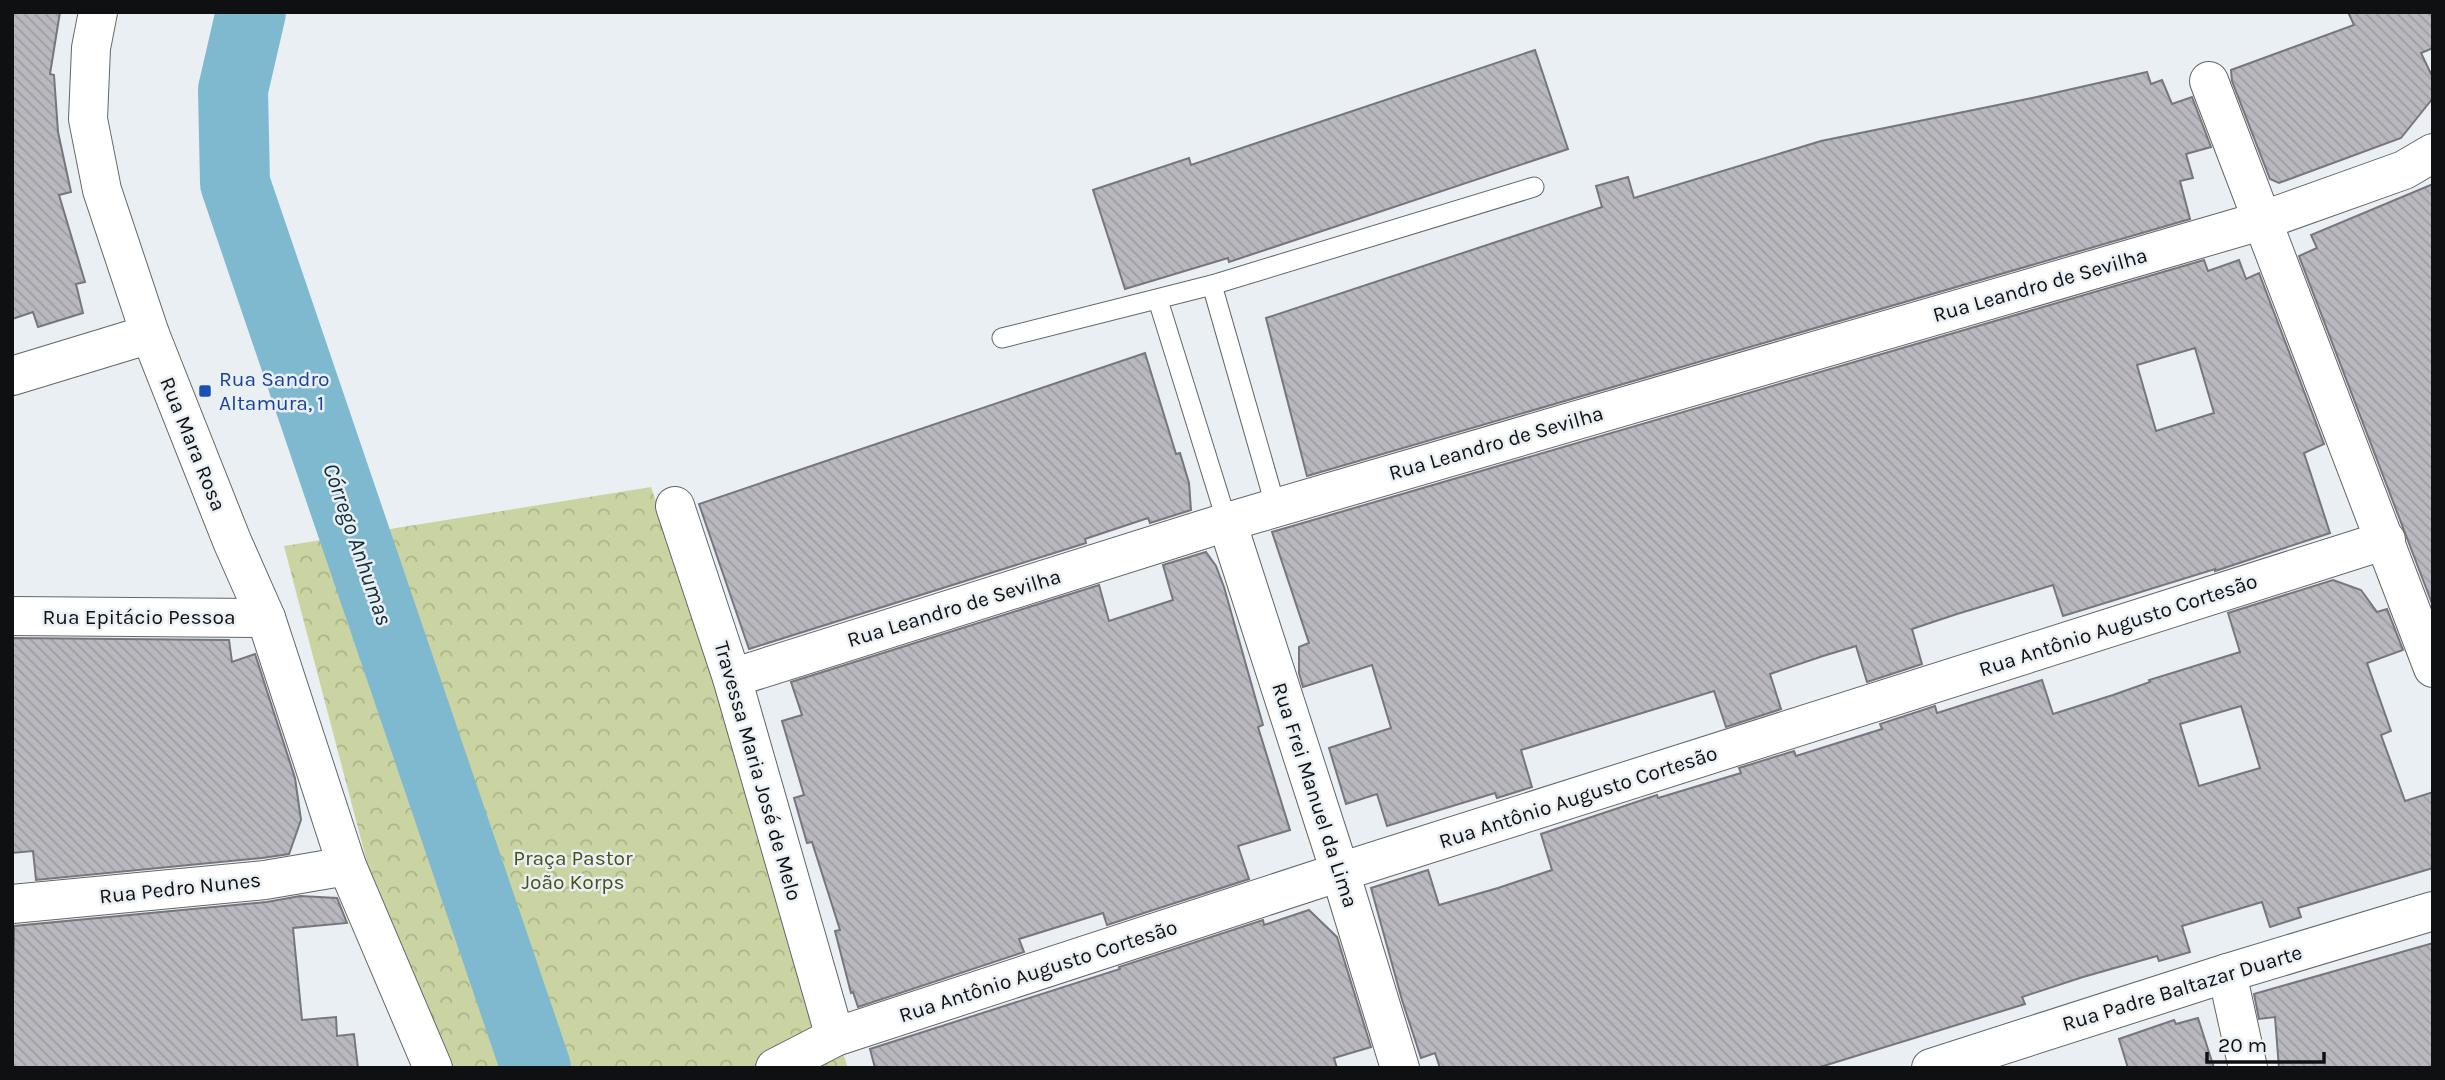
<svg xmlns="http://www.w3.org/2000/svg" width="2445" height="1080" viewBox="0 0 2445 1080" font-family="Karla,sans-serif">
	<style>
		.park { fill: url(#park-crowns) }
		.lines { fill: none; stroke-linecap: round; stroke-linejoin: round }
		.river { stroke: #7fb9d0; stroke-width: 70 }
		.building { fill: url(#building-back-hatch); stroke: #77767c; stroke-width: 2; fill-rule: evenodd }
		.service-casing { stroke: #62666a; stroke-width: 21 }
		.minor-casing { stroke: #62666a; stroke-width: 40 }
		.service { stroke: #fff; stroke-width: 19 }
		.minor { stroke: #fff; stroke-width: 38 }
		.transit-dot { fill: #1a4fb4; stroke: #e9eff3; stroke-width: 2.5 }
		.labels { text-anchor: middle; stroke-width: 5; stroke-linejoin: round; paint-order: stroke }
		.street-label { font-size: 21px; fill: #0f1012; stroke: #e9eff3 }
		.transit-label { font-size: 21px; fill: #164399; stroke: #e9eff3; text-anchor: start }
		.park-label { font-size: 21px; fill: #485119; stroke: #e9eff3 }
		.water-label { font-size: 23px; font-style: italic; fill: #102d38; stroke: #e9eff3 }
	</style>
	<defs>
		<pattern id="park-crowns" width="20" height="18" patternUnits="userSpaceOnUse" patternTransform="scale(1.75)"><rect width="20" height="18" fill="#c9d4a2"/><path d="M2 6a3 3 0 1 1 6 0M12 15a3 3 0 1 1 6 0" fill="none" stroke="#abb58a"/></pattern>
		<pattern id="building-back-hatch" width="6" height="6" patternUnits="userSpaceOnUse" patternTransform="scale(1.75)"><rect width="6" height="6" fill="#b9b8be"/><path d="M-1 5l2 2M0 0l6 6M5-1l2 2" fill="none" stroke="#9e9da2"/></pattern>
	</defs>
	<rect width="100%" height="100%" fill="#e9eff3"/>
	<path class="park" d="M651,487L848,1068H421L284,546Z"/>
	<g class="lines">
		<path class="river" d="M251,12L233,90L235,183L536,1068"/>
	</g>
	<g class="building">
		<path d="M12,12H60L50,74L54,75L58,132L71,192L59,195L85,282L76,284L83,313L38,327L33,312L12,319Z"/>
		<path d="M2348,12H2433V48L2421,53L2433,78V98L2401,138L2279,183L2270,179L2232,81L2231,70L2354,25Z"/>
		<path d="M1535,50L1568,149L1229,262L1228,258L1125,289L1093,190L1189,158L1191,165Z"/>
		<path d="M2147,72L2151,84L2162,80L2172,104L2192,97L2211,147L2186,154L2193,178L2180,181L2190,219L1307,476L1266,318L1602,207L1596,186L1628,177L1634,198L1821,141L2032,98Z"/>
		<path d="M2433,184V606L2299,256L2317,248L2311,235Z"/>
		<path d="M2204,260L2208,271L2239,260L2246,279L2259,273L2324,444L2304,453L2330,533L2215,571V569L2063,616L2053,585L1957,614L1912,629L1922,664L1867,682L1856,646L1823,656L1770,674L1781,709L1726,727L1714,691L1521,750L1532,787L1497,798L1495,793L1387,826L1377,794L1346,804L1329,748L1391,728L1372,665L1303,687L1299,673V647L1309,643L1272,532ZM2195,348L2214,413L2156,431L2137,365Z"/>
		<path d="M1145,353L1176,454L1180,453L1189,483L1191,510L1150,523L1148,518L1085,539L1086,543L749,649L699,504Z"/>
		<path d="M1206,552L1216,566L1224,587L1263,725L1258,727L1290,830L1238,846L1249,879L1107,925L1103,913L1019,939L1024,952L858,1007L853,992L851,993L835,931L840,930L812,842L807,843L794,798L804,795L782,721L802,715L791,682L1099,585L1109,621L1173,600L1163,565Z"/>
		<path d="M2333,580L2361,590L2377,612L2387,609L2403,650L2367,663L2391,731L2381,735L2405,801L2433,792V868L2298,908L2301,917L2270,927L2262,902L2182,926L2190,952L2159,961L2157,956L2083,977L2022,997L2025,1004L1817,1068H1440L1435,1053L1421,1058L1402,1000L1371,888L1428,870L1439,905L1498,888L1552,870L1541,834L1657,795L1658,798L1741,773L1739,768L1794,751L1796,756L1882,729L1880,724L1935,706L1937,713L2042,680L2053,714L2113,695L2150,682L2149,680L2240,652L2228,613ZM2241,706L2260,768L2199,786L2180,724Z"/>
		<path d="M12,638L229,640L232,662L255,654L295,778L301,820L289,854L262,858L36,880L33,851L12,853Z"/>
		<path d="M300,896L337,898L347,923L293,928L302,1020L336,1017L337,1036L354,1034L358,1068H12L14,926L267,902Z"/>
		<path d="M1309,910L1337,937L1371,1047L1334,1058L1337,1068H875L870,1049L1120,969L1119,967L1263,920L1264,925Z"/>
		<path d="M2433,943V1068H2279L2275,1017L2259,1019L2254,994Z"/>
		<path d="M2198,1018L2214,1068H2128L2119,1039L2174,1020L2176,1024Z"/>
	</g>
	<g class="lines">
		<defs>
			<g id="service">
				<path d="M1212,285L1276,508"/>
				<path d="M1158,300L1227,522"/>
				<path d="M1002,338L1212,285L1534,187"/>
			</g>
			<g id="minor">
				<path d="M98,12L91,48L88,119L102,190L150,334L232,541L266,618L347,866L433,1068"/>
				<path d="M2209,81L2433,668"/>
				<path d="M12,376L150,334"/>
				<path d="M675,506L732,678L835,1037"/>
				<path d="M1227,522L1340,872L1400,1068"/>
				<path d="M12,616L266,618"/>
				<path d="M732,678L1227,522L2264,220L2404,170L2433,153"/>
				<path d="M12,904L265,880L347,866"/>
				<path d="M2227,973L2248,1068"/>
				<path d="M775,1068L835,1037L1340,872L2386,540"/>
				<path d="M1931,1068L2227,973L2433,911"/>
			</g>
		</defs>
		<use href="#service" class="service-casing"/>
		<use href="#minor" class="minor-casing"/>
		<use href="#service" class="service"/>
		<use href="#minor" class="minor"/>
	</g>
	<rect class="transit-dot" x="198" y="384" width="14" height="14" rx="3.5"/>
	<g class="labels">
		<g class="street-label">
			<text transform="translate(2040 285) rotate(-16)" y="7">Rua Leandro de Sevilha</text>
			<text transform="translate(1496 443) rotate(-16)" y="7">Rua Leandro de Sevilha</text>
			<text transform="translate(193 444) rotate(68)" y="7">Rua Mara Rosa</text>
			<text transform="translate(954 608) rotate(-17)" y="7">Rua Leandro de Sevilha</text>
			<text x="139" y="624">Rua Epitácio Pessoa</text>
			<text transform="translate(2118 625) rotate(-18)" y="7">Rua Antônio Augusto Cortesão</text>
			<text transform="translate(758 771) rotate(74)" y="7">Travessa Maria José de Melo</text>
			<text transform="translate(1315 795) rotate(72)" y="7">Rua Frei Manuel da Lima</text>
			<text transform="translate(1578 797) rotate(-18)" y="7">Rua Antônio Augusto Cortesão</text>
			<text transform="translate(180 888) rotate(-6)" y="7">Rua Pedro Nunes</text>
			<text transform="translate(1038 971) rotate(-18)" y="7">Rua Antônio Augusto Cortesão</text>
			<text transform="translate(2182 988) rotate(-17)" y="7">Rua Padre Baltazar Duarte</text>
		</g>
		<g class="transit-label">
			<text x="219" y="386">Rua Sandro<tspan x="219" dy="24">Altamura, 1</tspan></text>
		</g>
		<g class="park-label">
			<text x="573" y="865">Praça Pastor<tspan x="573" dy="24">João Korps</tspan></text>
		</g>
		<g class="water-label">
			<text transform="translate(358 544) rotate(71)" y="8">Córrego Anhumas</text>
		</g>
	</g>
	<rect width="2445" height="1080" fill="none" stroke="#0f1012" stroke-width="28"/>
	<path d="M2207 1052v10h117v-10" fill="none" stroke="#0f1012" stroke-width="3.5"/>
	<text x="2218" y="1052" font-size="21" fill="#0f1012" stroke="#e9eff3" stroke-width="5" paint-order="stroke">20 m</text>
</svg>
